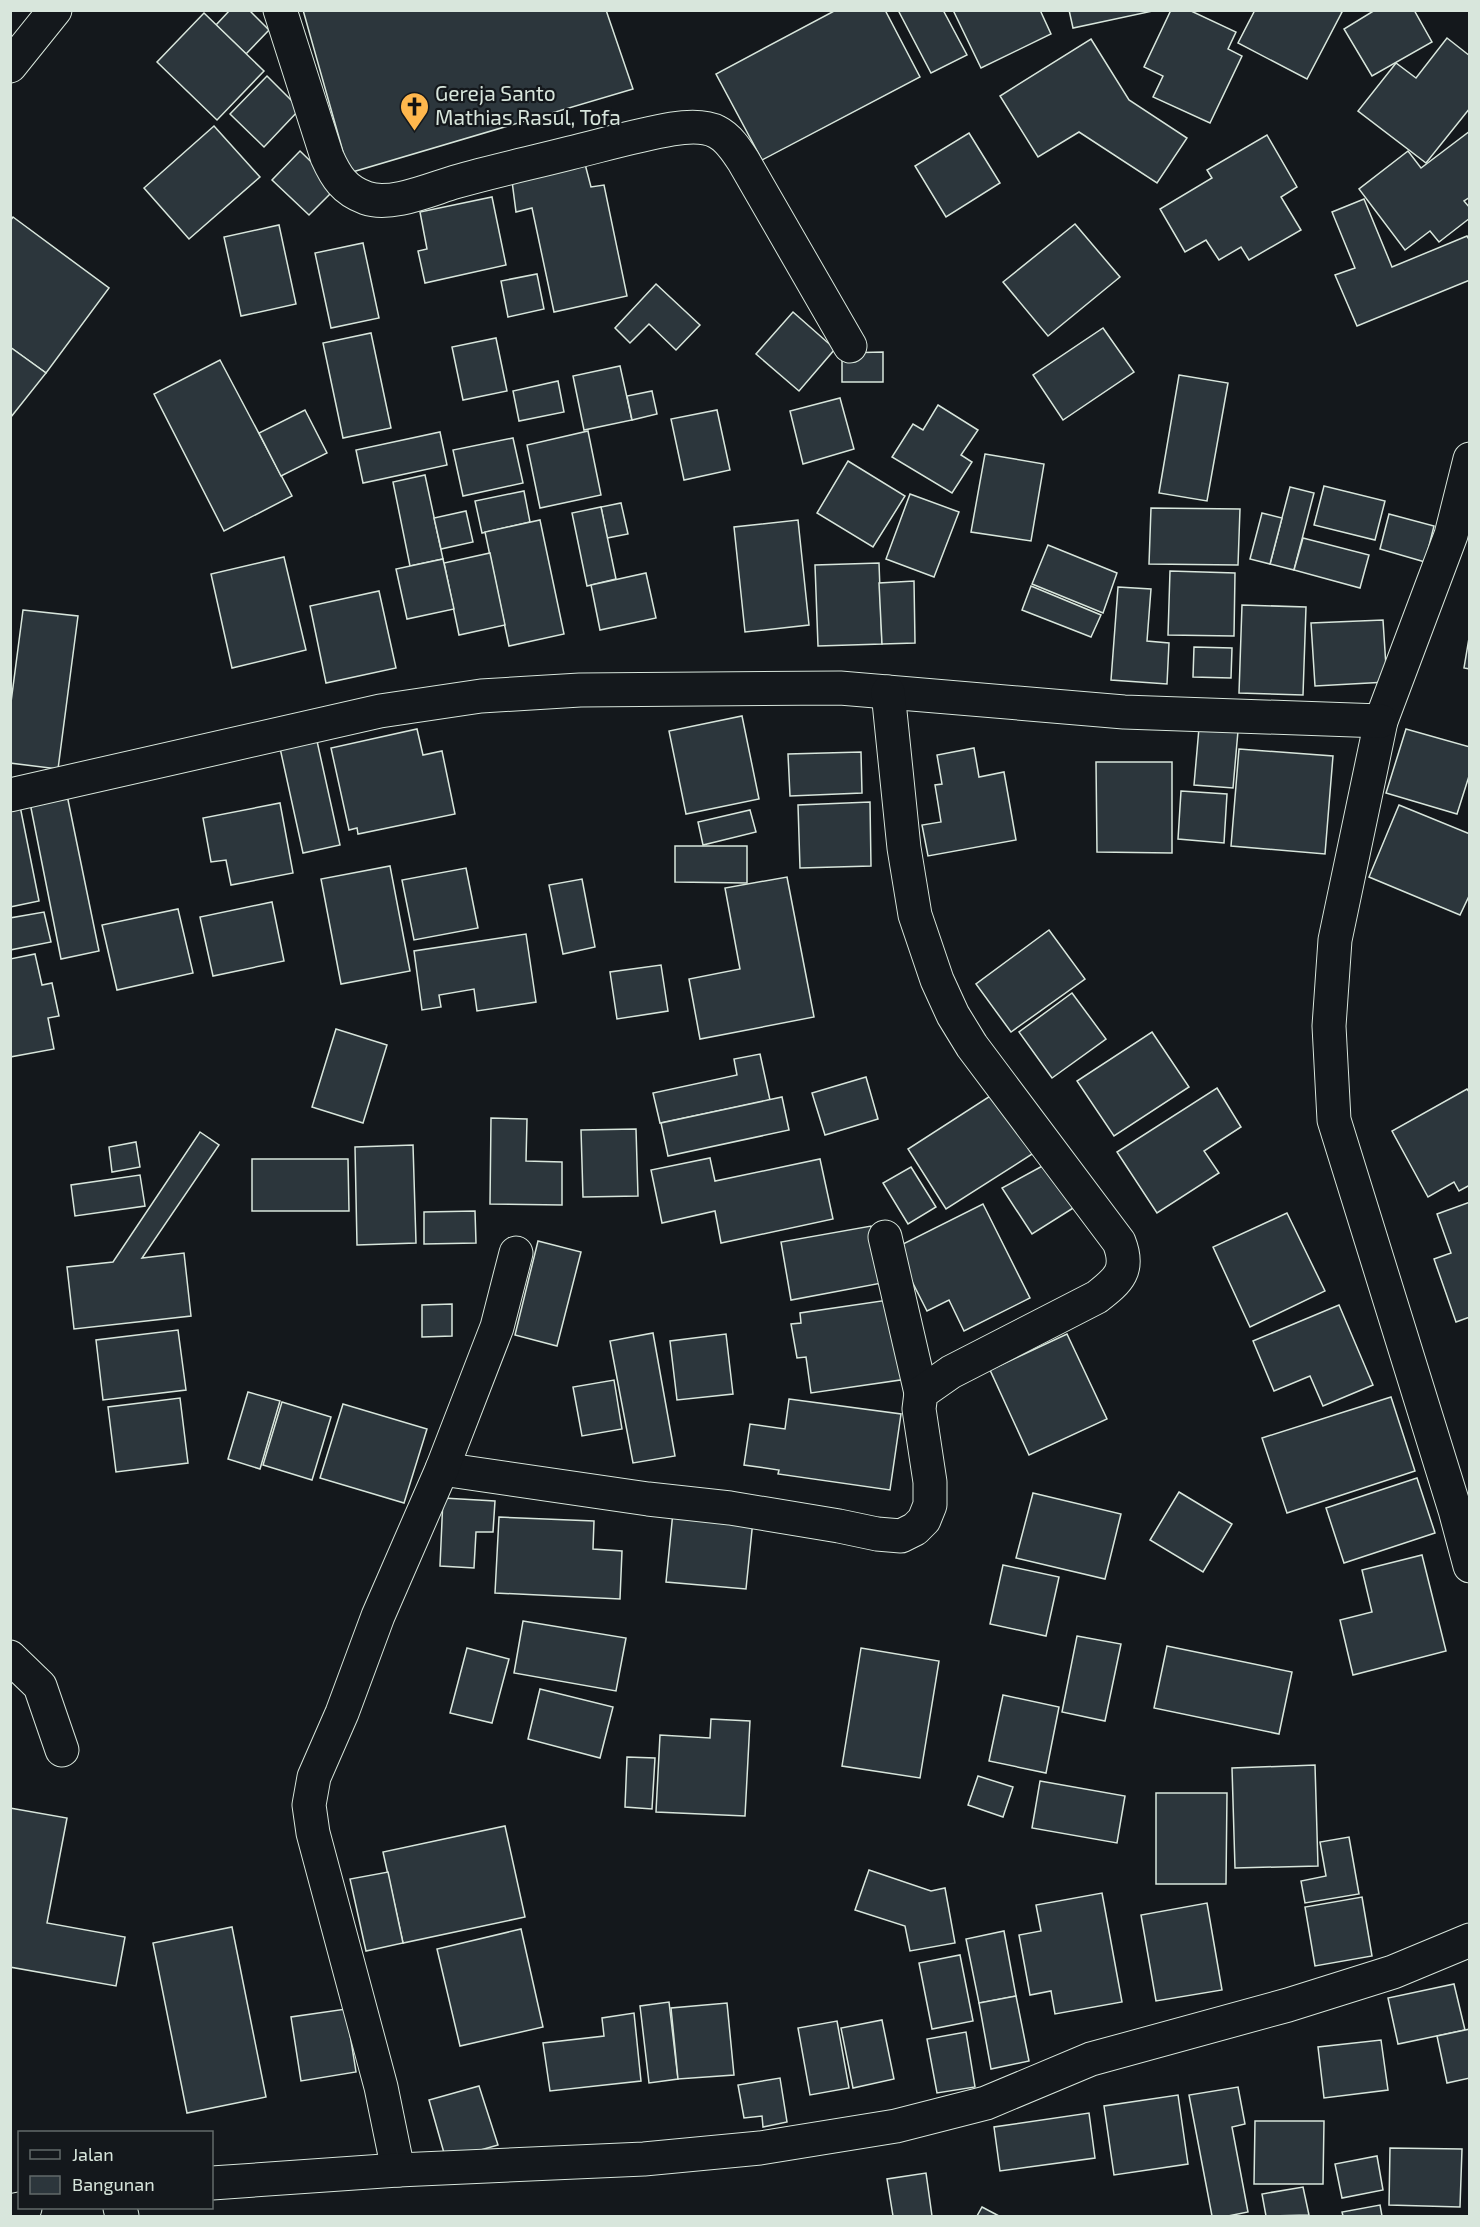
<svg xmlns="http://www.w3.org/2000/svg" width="1480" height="2227" viewBox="0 0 1480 2227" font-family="'Exo 2',sans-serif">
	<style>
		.building { fill: #2c363c; stroke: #d8e6dc; stroke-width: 1.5 }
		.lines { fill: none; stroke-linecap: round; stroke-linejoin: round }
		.minor-casing { stroke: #d8e6dc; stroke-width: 35 }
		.major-casing { stroke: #d8e6dc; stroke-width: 35 }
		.minor { stroke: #14181c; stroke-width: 33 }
		.major { stroke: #14181c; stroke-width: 33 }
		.labels { text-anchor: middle; stroke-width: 4.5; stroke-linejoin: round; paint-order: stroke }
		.poi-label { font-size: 21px; fill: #d8e6dc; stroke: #14181c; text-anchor: start }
	</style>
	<rect width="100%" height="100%" fill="#14181c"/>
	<g class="building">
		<path d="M230,10H249L269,30L246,54L216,25Z"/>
		<path d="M303,10H606L633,89L349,173Z"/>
		<path d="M836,10H885L920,77L762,160L716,74Z"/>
		<path d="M898,10H943L967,55L931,73Z"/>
		<path d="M953,10H1040L1051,34L981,68Z"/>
		<path d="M1069,10H1153V11L1073,28Z"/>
		<path d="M1171,10H1189L1236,32L1228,49L1242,56L1210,123L1153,97L1163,76L1144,67Z"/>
		<path d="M1255,10H1338L1342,12L1307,79L1238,43Z"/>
		<path d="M1375,10H1414L1432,42L1372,76L1344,29Z"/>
		<path d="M204,13L264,71L217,120L157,62Z"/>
		<path d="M1447,38L1470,56V108L1426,163L1358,111L1396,63L1416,78Z"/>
		<path d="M1091,39L1129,100L1187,138L1157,183L1079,132L1038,157L1000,96Z"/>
		<path d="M267,76L300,109L264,147L230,114Z"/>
		<path d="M214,126L260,177L189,239L144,188Z"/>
		<path d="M1470,131V197L1464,201L1470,208V218L1439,242L1430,231L1405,250L1359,189L1408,151L1421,168Z"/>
		<path d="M969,133L1000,183L946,217L915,166Z"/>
		<path d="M1267,135L1297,187L1281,197L1301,230L1249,260L1241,247L1219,260L1206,240L1185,252L1160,209L1212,178L1207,170Z"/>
		<path d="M300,151L337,187L309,215L272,180Z"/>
		<path d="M585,164L591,187L604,185L627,296L554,312L532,208L516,212L512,181Z"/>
		<path d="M492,197L506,265L425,283L418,251L427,249L420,212Z"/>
		<path d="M1364,199L1392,267L1467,236L1470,241V280L1357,326L1335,275L1355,268L1332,212Z"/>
		<path d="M13,217L109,288L46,373L10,347V221Z"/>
		<path d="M1075,224L1120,277L1048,336L1003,282Z"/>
		<path d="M279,225L296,304L241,316L224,237Z"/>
		<path d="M363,243L379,318L331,328L315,253Z"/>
		<path d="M537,274L544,309L508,317L501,281Z"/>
		<path d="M656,284L700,325L676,350L649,324L630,343L615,328Z"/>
		<path d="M793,312L835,349L799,391L756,354Z"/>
		<path d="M1103,328L1134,372L1063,420L1033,375Z"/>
		<path d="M371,333L391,428L343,438L323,343Z"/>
		<path d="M496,338L507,391L463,400L452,347Z"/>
		<path d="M10,347L46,373L11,417H10Z"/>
		<path d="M883,352V382H842V353Z"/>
		<path d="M220,360L292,496L224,531L154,394Z"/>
		<path d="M620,366L632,420L584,430L573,376Z"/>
		<path d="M1179,375L1228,383L1207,501L1159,493Z"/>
		<path d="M558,381L564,412L519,421L513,391Z"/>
		<path d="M652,391L657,414L632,420L627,396Z"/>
		<path d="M840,398L854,449L803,464L790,411Z"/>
		<path d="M938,405L978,430L961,455L972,462L952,493L892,457L913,424L923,430Z"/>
		<path d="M305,410L327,453L281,476L259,433Z"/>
		<path d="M717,410L730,470L684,480L671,419Z"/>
		<path d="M588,431L601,495L540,508L527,445Z"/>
		<path d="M440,432L447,465L363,483L356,450Z"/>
		<path d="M513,438L523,483L463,496L453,450Z"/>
		<path d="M985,454L1044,464L1031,541L971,532Z"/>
		<path d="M848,461L905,496L873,547L817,513Z"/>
		<path d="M425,475L443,559L410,566L393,482Z"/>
		<path d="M1324,486L1385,501L1375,540L1314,525Z"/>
		<path d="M1290,487L1314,493L1294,570L1270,564Z"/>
		<path d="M524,491L530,522L482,533L475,501Z"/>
		<path d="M910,494L959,512L934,577L886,559Z"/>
		<path d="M621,503L628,534L607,538L601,507Z"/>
		<path d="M601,507L616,579L587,586L572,513Z"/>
		<path d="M1151,508L1240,509L1238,565L1149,564Z"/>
		<path d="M466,511L473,542L441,549L434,518Z"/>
		<path d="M1262,513L1282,518L1270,564L1250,559Z"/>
		<path d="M1389,514L1434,526L1425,562L1380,549Z"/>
		<path d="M540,520L564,634L509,646L485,532Z"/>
		<path d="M798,520L809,625L745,632L734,527Z"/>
		<path d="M1303,538L1369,555L1360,588L1294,570Z"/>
		<path d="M1048,545L1117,573L1103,613L1032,584Z"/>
		<path d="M490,553L505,625L459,635L444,563Z"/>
		<path d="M284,557L306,650L232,668L211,574Z"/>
		<path d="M443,559L454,609L407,619L396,569Z"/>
		<path d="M879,563L882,644L818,646L815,565Z"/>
		<path d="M1170,571L1235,573L1234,636L1168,635Z"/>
		<path d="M646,573L656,618L600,630L591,585Z"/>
		<path d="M914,581L915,643L882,644L879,583Z"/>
		<path d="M1031,586L1101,615L1091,637L1022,610Z"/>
		<path d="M1118,587L1151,589L1147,641L1169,643L1167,684L1111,680Z"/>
		<path d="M379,591L396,668L326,683L310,606Z"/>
		<path d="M1242,605L1306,607L1303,695L1239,693Z"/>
		<path d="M23,610L78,616L58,769L10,763V710Z"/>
		<path d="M1383,620L1387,682L1315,686L1311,623Z"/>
		<path d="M1470,632V669L1464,668Z"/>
		<path d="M1194,647L1232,648L1231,678L1193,677Z"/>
		<path d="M742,716L759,799L686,814L669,731Z"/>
		<path d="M1199,728L1238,731L1233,788L1194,785Z"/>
		<path d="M417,729L423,755L442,751L455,814L358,834L357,828L349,830L331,748Z"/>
		<path d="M1406,729L1470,747V773L1457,814L1386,793Z"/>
		<path d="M317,741L340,845L303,853L280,748Z"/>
		<path d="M974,748L979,777L1004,772L1016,840L928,856L922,825L941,822L935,785L942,784L937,755Z"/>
		<path d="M1239,749L1333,756L1325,854L1231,846Z"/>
		<path d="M861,752L862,793L790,796L788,754Z"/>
		<path d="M1096,762H1172V853L1097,852Z"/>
		<path d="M1181,791L1227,794L1224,843L1178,839Z"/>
		<path d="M67,795L99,951L61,959L30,803Z"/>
		<path d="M870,802L871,866L800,868L798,805Z"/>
		<path d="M280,803L293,873L231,885L226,860L211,862L203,818Z"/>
		<path d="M1399,805L1470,834V894L1460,915L1369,877Z"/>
		<path d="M20,806L39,901L10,907V808Z"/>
		<path d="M750,810L756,832L703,845L698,822Z"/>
		<path d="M675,846H747V883L675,882Z"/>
		<path d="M390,866L410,971L341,984L321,879Z"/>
		<path d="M466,868L478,928L414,940L402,880Z"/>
		<path d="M787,877L814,1017L700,1039L689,979L740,969L725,888Z"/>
		<path d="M582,879L595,947L563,954L549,885Z"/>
		<path d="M272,902L284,961L213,976L200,917Z"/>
		<path d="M178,909L193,973L117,990L102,925Z"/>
		<path d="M44,912L51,942L10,950V918Z"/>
		<path d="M1049,930L1085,979L1011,1032L976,984Z"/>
		<path d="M526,934L536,1002L477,1011L474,989L439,995L441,1007L422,1010L414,951Z"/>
		<path d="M35,954L42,985L52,983L59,1016L48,1018L54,1049L10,1057V959Z"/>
		<path d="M661,965L668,1011L617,1019L610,972Z"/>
		<path d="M1072,993L1106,1039L1052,1078L1019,1032Z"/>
		<path d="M336,1029L387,1045L363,1123L312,1107Z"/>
		<path d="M1152,1032L1189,1087L1114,1136L1077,1081Z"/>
		<path d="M760,1054L770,1100L660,1123L653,1093L737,1075L734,1059Z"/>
		<path d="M866,1077L878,1119L825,1135L812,1093Z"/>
		<path d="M1217,1088L1241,1127L1204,1151L1219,1173L1157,1213L1117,1152Z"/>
		<path d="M1001,1089L1040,1149L946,1209L908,1149Z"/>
		<path d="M1467,1089L1470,1093V1185L1459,1191L1454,1182L1428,1197L1392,1131Z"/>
		<path d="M782,1097L789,1130L668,1156L661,1123Z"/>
		<path d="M491,1118L527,1119L526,1161L562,1162V1205L490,1204Z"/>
		<path d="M636,1129L638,1196L583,1197L581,1130Z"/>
		<path d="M200,1132L219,1145L142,1258L184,1253L191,1316L74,1329L67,1267L113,1262Z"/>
		<path d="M136,1142L140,1167L112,1172L109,1147Z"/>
		<path d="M413,1145L416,1243L357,1245L355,1147Z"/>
		<path d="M710,1158L715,1181L820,1159L833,1219L721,1243L715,1211L662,1223L651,1170Z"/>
		<path d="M252,1159H348L349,1211H252Z"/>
		<path d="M1046,1164L1078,1205L1032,1234L1002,1188Z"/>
		<path d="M911,1167L936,1207L908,1224L883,1183Z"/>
		<path d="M140,1175L145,1206L75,1216L71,1185Z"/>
		<path d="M1470,1202V1317L1456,1322L1434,1259L1451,1253L1437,1214Z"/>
		<path d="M983,1204L1030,1298L964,1331L949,1300L927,1311L895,1248Z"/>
		<path d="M475,1211L476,1243L424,1244V1212Z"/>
		<path d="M1287,1213L1325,1291L1250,1327L1213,1247Z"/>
		<path d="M871,1226L882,1283L791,1300L781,1242Z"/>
		<path d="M538,1241L581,1252L557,1346L515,1335Z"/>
		<path d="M895,1299L907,1379L811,1393L806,1357L797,1358L791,1324L801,1323L800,1313Z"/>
		<path d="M452,1304V1336L422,1337V1305Z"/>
		<path d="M1339,1305L1373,1385L1323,1406L1310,1376L1274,1391L1253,1341Z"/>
		<path d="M178,1330L186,1390L103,1400L96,1340Z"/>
		<path d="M653,1333L675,1456L633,1463L610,1341Z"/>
		<path d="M726,1334L733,1394L677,1400L670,1341Z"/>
		<path d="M1067,1334L1107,1419L1029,1455L990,1370Z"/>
		<path d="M614,1380L622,1429L582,1436L573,1387Z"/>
		<path d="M248,1392L280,1401L260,1469L228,1459Z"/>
		<path d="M1391,1397L1415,1471L1287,1513L1262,1438Z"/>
		<path d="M180,1398L188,1463L116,1472L108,1407Z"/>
		<path d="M789,1399L901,1414L890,1490L778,1474L779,1470L744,1465L750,1424L785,1429Z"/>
		<path d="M282,1402L331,1417L312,1480L263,1465Z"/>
		<path d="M343,1404L427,1429L404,1503L320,1478Z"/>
		<path d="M1417,1478L1435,1533L1344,1563L1326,1508Z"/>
		<path d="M1179,1492L1232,1524L1203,1572L1150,1540Z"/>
		<path d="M1033,1493L1121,1514L1105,1579L1016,1558Z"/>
		<path d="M443,1498L495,1501L493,1532H476L474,1568L440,1566Z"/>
		<path d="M673,1512L753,1520L746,1589L666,1582Z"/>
		<path d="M499,1517L594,1521L593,1549L622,1551L620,1599L495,1593Z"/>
		<path d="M1422,1555L1446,1651L1353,1675L1340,1620L1372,1612L1362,1570Z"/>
		<path d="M1003,1565L1059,1577L1046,1636L990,1624Z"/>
		<path d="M523,1621L626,1638L616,1691L514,1673Z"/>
		<path d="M1077,1636L1121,1644L1105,1721L1062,1712Z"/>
		<path d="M1167,1646L1292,1672L1279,1734L1154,1708Z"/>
		<path d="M467,1648L509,1659L492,1723L450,1713Z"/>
		<path d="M861,1648L939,1661L920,1778L842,1766Z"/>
		<path d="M540,1689L613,1707L600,1758L528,1739Z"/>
		<path d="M1003,1695L1059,1707L1046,1773L989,1761Z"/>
		<path d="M711,1719L750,1721L745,1816L656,1812L660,1735L710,1738Z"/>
		<path d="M627,1757L655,1758L652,1809L625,1807Z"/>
		<path d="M1315,1765L1318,1866L1235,1868L1232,1768Z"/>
		<path d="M978,1776L1013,1787L1003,1817L968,1805Z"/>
		<path d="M1040,1781L1125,1796L1117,1843L1032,1828Z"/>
		<path d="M1156,1793H1227L1226,1884H1156Z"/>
		<path d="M10,1808L67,1818L47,1923L125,1937L116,1986L10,1967Z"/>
		<path d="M505,1826L525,1917L403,1943L383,1852Z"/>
		<path d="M1349,1837L1359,1894L1305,1903L1301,1881L1326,1876L1320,1842Z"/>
		<path d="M869,1870L931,1891L945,1888L955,1943L910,1951L905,1926L855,1910Z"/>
		<path d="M388,1872L403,1943L366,1951L350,1879Z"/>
		<path d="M1102,1893L1122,2002L1055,2014L1051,1991L1030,1995L1019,1935L1041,1931L1036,1905Z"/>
		<path d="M1362,1897L1372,1956L1315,1966L1305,1907Z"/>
		<path d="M1207,1903L1222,1990L1156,2001L1141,1915Z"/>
		<path d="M232,1927L266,2097L187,2113L153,1943Z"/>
		<path d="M521,1929L543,2027L460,2046L437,1949Z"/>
		<path d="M1004,1931L1016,1996L979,2003L966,1939Z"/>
		<path d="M960,1955L973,2021L932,2029L919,1963Z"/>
		<path d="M1454,1984L1465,2030L1398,2044L1388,1998Z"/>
		<path d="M1016,1996L1029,2061L991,2069L979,2003Z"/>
		<path d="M669,2002L678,2079L649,2083L640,2006Z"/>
		<path d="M727,2003L734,2075L678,2079L671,2008Z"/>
		<path d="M346,2009L356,2072L301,2081L291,2017Z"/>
		<path d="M634,2013L641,2081L550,2091L543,2043L604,2036L602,2018Z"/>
		<path d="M882,2020L894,2079L853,2088L841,2028Z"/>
		<path d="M837,2021L849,2088L810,2095L798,2028Z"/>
		<path d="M1470,2029V2078L1447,2083L1437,2036Z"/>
		<path d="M966,2032L975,2087L937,2093L927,2039Z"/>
		<path d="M1381,2040L1388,2090L1324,2098L1318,2047Z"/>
		<path d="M780,2078L787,2122L763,2127L762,2116L744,2118L738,2085Z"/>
		<path d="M479,2086L498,2145L446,2160L429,2100Z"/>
		<path d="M1238,2087L1245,2124L1232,2127L1248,2212L1228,2216H1212L1189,2095Z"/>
		<path d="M1178,2095L1188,2164L1114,2175L1104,2106Z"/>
		<path d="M1089,2113L1095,2158L1000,2171L994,2127Z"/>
		<path d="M1255,2121H1324L1323,2184H1254Z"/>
		<path d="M1390,2148L1462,2149L1460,2207L1389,2205Z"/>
		<path d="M1377,2156L1383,2190L1342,2198L1335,2164Z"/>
		<path d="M926,2173L932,2216H893L887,2179Z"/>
		<path d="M1303,2187L1309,2215L1266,2216L1262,2194Z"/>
		<path d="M1380,2205L1382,2216H1343L1342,2212Z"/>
		<path d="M982,2207L999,2216H977Z"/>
	</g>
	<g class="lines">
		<defs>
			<g id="minor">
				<path d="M280,10L327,157C336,177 344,190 366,198C391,207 431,189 455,182C493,171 531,163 570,153C603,145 637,135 672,129C685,127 704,125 717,132C729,138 737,151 744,162L850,346"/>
				<path d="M1470,459L1451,535L1381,721L1335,940L1329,1026L1334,1120L1455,1510L1470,1566"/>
				<path d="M10,795L380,711L481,696L580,690L840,688L1124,712L1381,721"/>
				<path d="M885,1237L921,1393"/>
				<path d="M442,1469L648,1499L730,1508L839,1526L877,1534L901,1536L915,1529L924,1520L930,1505V1482L919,1409L921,1393L951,1372L1097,1297C1119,1280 1130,1270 1119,1242L972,1046L953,1015L937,980L915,915L904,848L888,692"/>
				<path d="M10,1657L40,1686L62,1750"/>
				<path d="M398,2170L381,2087L313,1833L309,1805L314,1777L342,1713L378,1616L442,1469L497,1327L516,1253"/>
				<path d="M212,2183L398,2170L644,2159L760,2148L896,2126L986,2103L1091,2059L1288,2005L1393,1972L1470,1940"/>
				<path d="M120,2208L122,2216"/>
				<path d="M10,2211L25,2208"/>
			</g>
			<path id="major" d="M10,66L55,10"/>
		</defs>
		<use href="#minor" class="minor-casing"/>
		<use href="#major" class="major-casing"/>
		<use href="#minor" class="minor"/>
		<use href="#major" class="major"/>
	</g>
	<defs>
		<symbol id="church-pin" viewBox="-11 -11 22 30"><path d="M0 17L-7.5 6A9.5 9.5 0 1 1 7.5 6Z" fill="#ffb74d" stroke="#14181c"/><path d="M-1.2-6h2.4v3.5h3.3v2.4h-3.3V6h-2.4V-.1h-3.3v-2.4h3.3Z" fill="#111"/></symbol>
	</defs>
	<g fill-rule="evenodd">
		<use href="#church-pin" x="398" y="90" width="33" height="45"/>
	</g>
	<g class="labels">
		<g class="poi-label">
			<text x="435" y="101">Gereja Santo<tspan x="435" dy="24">Mathias Rasul, Tofa</tspan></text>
		</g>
	</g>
	<rect width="1480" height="2227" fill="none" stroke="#d8e6dc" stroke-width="24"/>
	<rect x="18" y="2131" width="195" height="78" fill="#14181c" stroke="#626a69" stroke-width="1.5"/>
	<rect x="30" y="2150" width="30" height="9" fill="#14181c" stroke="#626a69" stroke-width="1.5"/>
	<text x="72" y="2161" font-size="18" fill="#d8e6dc">Jalan</text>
	<rect x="30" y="2176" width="30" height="18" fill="#2c363c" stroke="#626a69" stroke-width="1.5"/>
	<text x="72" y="2191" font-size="18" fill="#d8e6dc">Bangunan</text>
</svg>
